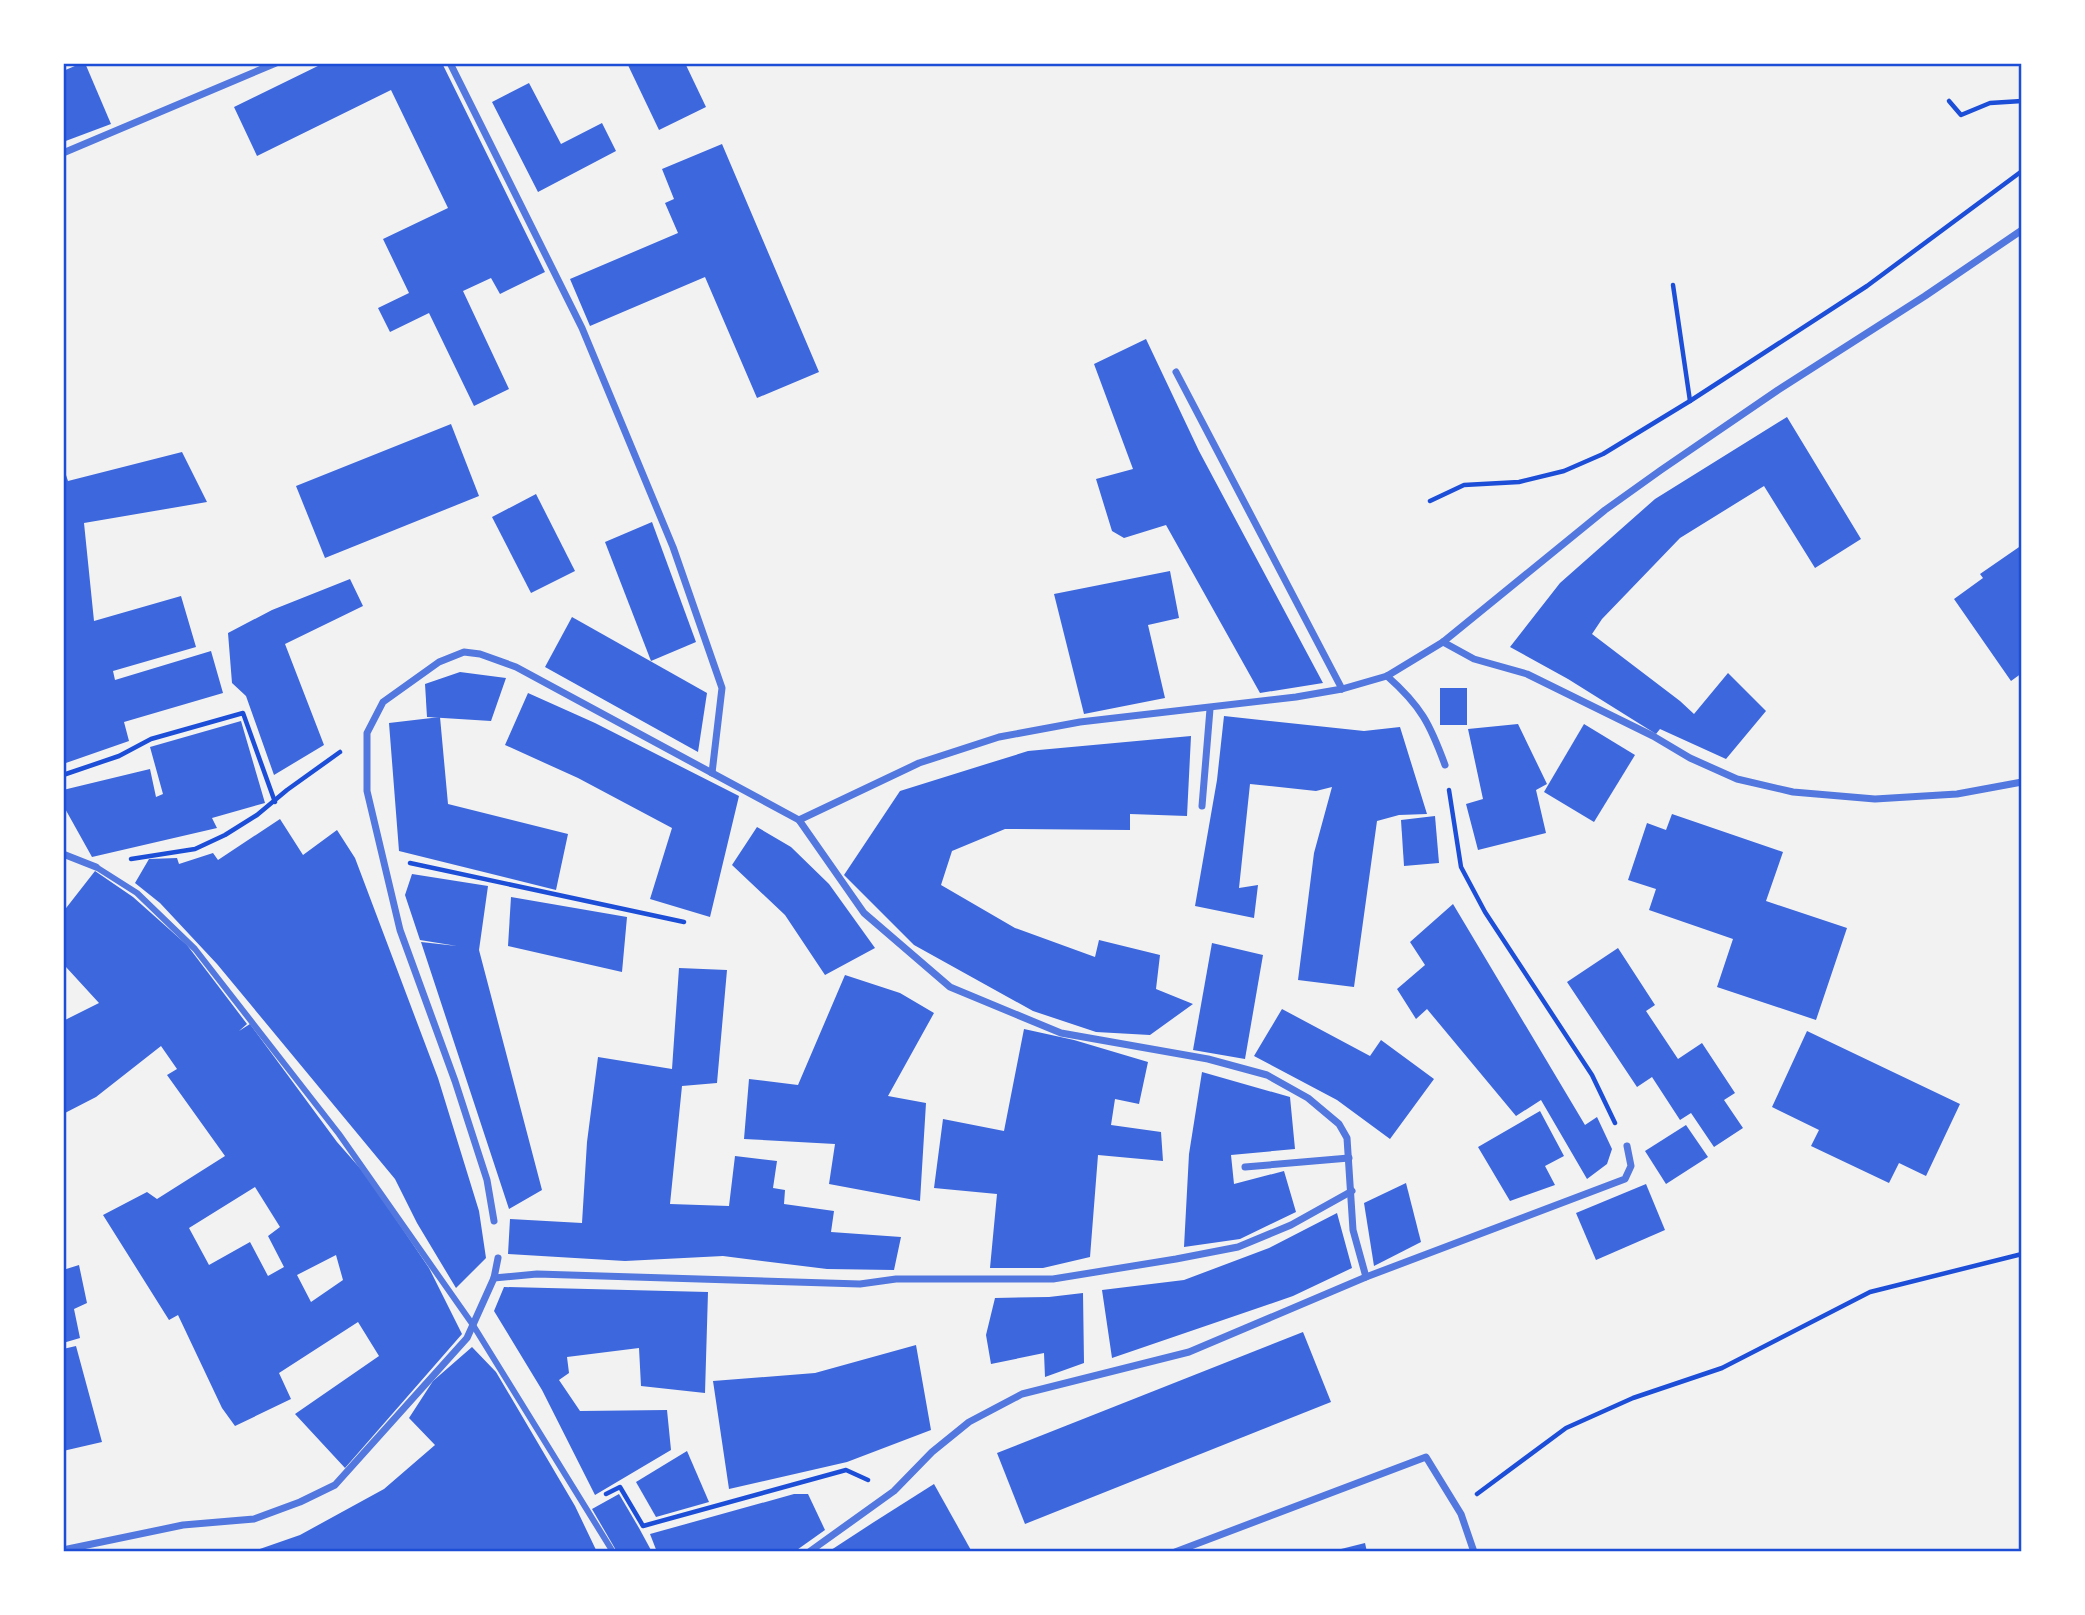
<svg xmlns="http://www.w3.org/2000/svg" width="2085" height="1615" viewBox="0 0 2085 1615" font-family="Cabin,sans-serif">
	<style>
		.building { fill: #3d67dc; fill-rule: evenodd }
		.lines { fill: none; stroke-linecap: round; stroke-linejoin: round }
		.path { stroke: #1d4ed8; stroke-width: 4.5 }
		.pedestrian { stroke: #5277de; stroke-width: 6 }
		.minor { stroke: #5277de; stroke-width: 7 }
		.neatline { fill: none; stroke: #1d4ed8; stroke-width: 2.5 }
	</style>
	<rect width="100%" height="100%" fill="#f2f2f2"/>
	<g class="building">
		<path d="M82,63H85L111,124L63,142V71Z"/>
		<path d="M324,63H442L545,272L500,294L491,278L463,291L509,389L474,406L429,313L390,332L378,308L409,293L383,239L448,208L391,90L257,156L234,107Z"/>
		<path d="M627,63H685L706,107L659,130Z"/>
		<path d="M529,83L561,144L602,123L616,151L538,192L492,102Z"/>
		<path d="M722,144L819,372L757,398L705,277L590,326L570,279L678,233L665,203L674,199L662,169Z"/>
		<path d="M1146,339L1199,451L1323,683L1260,693L1166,525L1124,538L1112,531L1096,479L1133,469L1094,364Z"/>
		<path d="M1787,417L1861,539L1815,568L1764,486L1680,538L1602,619L1592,634L1680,701L1694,714L1728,673L1766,711L1726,759L1660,729L1656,734L1568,679L1510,647L1560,583L1655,499Z"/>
		<path d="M451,424L479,496L325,558L296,486Z"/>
		<path d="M182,452L207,502L84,523L94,621L181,596L196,647L113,671L115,680L211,651L223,693L124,722L129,741L63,764V466L68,481Z"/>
		<path d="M536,494L575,571L531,593L492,517Z"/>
		<path d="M652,522L696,642L651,661L605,542Z"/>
		<path d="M2022,545V673L2011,681L1954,599L1983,578L1980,574Z"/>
		<path d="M1170,571L1179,618L1148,625L1165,698L1084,714L1054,594Z"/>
		<path d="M350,579L363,606L285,644L324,745L274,775L246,696L232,683L228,633L272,610Z"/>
		<path d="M572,617L707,693L698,752L545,667Z"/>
		<path d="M460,672L506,678L491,721L427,717L425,684Z"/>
		<rect x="1440" y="688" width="27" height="37"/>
		<path d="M528,693L595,723L739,796L710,917L650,899L672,828L578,778L505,745Z"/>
		<path d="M1224,716L1364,731L1400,727L1427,814L1399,815L1377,821L1354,987L1298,980L1314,853L1332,787L1316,791L1250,784L1239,888L1258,885L1254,918L1195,906L1217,780Z"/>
		<path d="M440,717L448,804L568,834L556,890L399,851L389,723Z"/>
		<path d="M241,721L265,803L212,818L217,828L92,857L63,805V790L150,769L156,797L163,794L150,747Z"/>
		<path d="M1518,724L1547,784L1536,790L1546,833L1478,850L1466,804L1483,799L1468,729Z"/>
		<path d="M1584,724L1635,755L1594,822L1544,792Z"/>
		<path d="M1191,736L1187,816L1130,814V830L1005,829L952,851L941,885L1015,928L1095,957L1099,940L1160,955L1156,989L1193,1004L1150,1035L1096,1032L1033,1011L914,945L844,875L900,791L1028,751Z"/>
		<path d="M1672,814L1783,852L1766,901L1847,928L1816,1020L1717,987L1733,939L1649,910L1656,889L1628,880L1647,823L1666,830Z"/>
		<path d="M1435,816L1439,863L1404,866L1401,820Z"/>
		<path d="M280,819L303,855L337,830L355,858L438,1078L479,1211L486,1258L456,1288L417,1223L395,1179L217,964L160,903L135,883L149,859L177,858L179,864L213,853L218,860Z"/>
		<path d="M757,827L791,847L829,884L875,948L825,975L785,915L732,865Z"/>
		<path d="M95,871L133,897L187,945L247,1024L239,1031L250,1024L337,1142L366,1175L429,1268L462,1334L345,1468L295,1414L379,1356L358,1322L279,1373L291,1399L235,1426L222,1408L178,1315L169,1320L103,1215L147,1192L157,1199L225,1156L167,1075L177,1069L161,1046L96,1097L63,1114V1021L99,1003L66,967L63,969V912ZM255,1187L280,1227L268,1236L284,1267L268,1276L250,1242L209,1265L189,1228ZM336,1255L343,1280L311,1302L297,1275Z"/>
		<path d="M412,874L488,886L479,950L542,1190L509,1209L421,942L457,946L420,940L405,895Z"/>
		<path d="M511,897L627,917L622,972L508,946Z"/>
		<path d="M1453,904L1585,1125L1597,1117L1612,1149L1607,1164L1587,1179L1541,1100L1516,1116L1427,1009L1416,1019L1397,989L1425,965L1410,942Z"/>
		<path d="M1212,943L1263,955L1245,1059L1193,1050Z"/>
		<path d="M1618,948L1655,1005L1646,1011L1678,1059L1702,1043L1735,1093L1724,1100L1743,1128L1714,1147L1691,1113L1680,1120L1652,1077L1637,1087L1567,982Z"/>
		<path d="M679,968L727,970L717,1083L682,1086L670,1204L729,1206L735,1156L777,1161L773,1188L785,1190L784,1204L834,1211L831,1232L901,1237L894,1270L827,1269L723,1256L625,1261L508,1254L510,1219L582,1223L587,1142L598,1057L672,1069Z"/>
		<path d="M845,975L900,993L934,1013L888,1096L926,1103L920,1201L829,1184L835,1144L744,1139L749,1079L798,1085Z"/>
		<path d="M1282,1009L1370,1056L1381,1040L1434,1079L1390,1139L1337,1100L1254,1056Z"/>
		<path d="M1024,1029L1074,1040L1148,1062L1139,1104L1115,1099L1111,1125L1161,1132L1163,1161L1098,1155L1090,1257L1043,1268H990L997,1194L934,1188L943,1119L1004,1131Z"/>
		<path d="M1807,1031L1960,1104L1926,1176L1899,1163L1889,1183L1811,1146L1819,1130L1772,1107Z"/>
		<path d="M1202,1072L1290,1097L1295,1149L1231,1155L1234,1184L1284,1171L1296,1212L1240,1239L1184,1247L1189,1154Z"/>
		<path d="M1540,1111L1564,1156L1545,1166L1555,1185L1510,1201L1478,1147Z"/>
		<path d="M1686,1125L1708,1157L1666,1184L1645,1151Z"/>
		<path d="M1406,1183L1421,1242L1374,1266L1364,1203Z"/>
		<path d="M1646,1184L1665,1230L1596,1260L1576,1213Z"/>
		<path d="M1337,1213L1352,1268L1293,1296L1112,1358L1102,1290L1184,1280L1269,1248Z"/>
		<path d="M79,1265L87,1303L74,1309L80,1338L63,1343V1270Z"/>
		<path d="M504,1287L708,1292L705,1393L641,1386L639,1348L567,1357L569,1373L559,1380L580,1411L667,1410L671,1450L595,1495L542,1390L494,1311Z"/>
		<path d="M1083,1293L1084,1363L1045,1377L1044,1353L991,1364L986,1335L995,1298L1049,1297Z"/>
		<path d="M1303,1332L1331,1402L1025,1524L997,1453Z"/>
		<path d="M916,1345L931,1430L847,1462L729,1489L713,1381L815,1373Z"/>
		<path d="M76,1346L102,1442L63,1451V1349Z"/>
		<path d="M472,1347L496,1372L575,1506L597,1552H251L300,1535L384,1489L435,1445L409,1418L433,1381Z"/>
		<path d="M687,1451L709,1502L656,1517L636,1482Z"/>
		<path d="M934,1484L972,1552H828L874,1522Z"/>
		<path d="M619,1494L639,1528L652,1552H617L592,1509Z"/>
		<path d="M794,1494H808L825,1530L794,1552H657L650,1534Z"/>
		<path d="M1365,1543L1367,1552H1333V1551Z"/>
	</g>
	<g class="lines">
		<g class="path">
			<path d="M1949,101L1961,115L1990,103L2022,101"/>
			<path d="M1673,285L1690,401"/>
			<path d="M1430,501L1464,485L1519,482L1564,471L1603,454L1690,401L1867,286L2022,171"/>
			<path d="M63,775L119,756L151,739L243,713L275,802"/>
			<path d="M1449,790L1461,867L1485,912L1592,1075L1615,1123"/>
			<path d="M131,859L195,849L225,835L257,815L287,790L340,752"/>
			<path d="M410,863L684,922"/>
			<path d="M606,1494L620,1487L643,1526L846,1470L868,1480"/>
			<path d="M1477,1494L1566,1428L1633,1398L1722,1368L1870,1292L2022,1254"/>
		</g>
		<path class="pedestrian" d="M96,867L137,893L195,949L339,1134L473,1325L613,1552"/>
		<g class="minor">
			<path d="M450,63L582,328L673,547L722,688L712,773"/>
			<path d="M63,153L276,63"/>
			<path d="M1176,372L1342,689"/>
			<path d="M1443,642L1474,659L1527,674L1653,736L1690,758L1737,779L1793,792L1875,799L1957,794L2022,782"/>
			<path d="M1387,676C1421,706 1430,724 1445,765"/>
			<path d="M1202,806L1210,709"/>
			<path d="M799,820L919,763L999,737L1080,722L1296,697L1342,689L1387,676L1443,642L1605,510L1661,470L1778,390L1925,296L2022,230"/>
			<path d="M63,854L96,867"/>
			<path d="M1245,1167L1349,1158"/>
			<path d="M494,1221L487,1180L455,1081L400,930L367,791V733L383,702L439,662L464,652L480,654L516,667L799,820L864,913L950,987L1061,1033L1208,1059L1267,1075L1308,1098L1339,1124L1347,1138L1353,1230L1366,1277"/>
			<path d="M494,1278L537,1274L860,1284L896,1279H1053L1176,1259L1238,1247L1291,1225L1352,1191"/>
			<path d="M63,1550L183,1525L254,1519L300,1502L335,1485L467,1338L494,1278L498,1258"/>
			<path d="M809,1552L894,1491L932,1452L969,1422L1022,1394L1189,1352L1366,1277L1625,1179L1631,1166L1627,1146"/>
			<path d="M1175,1552L1426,1457L1461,1514L1474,1552"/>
		</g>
	</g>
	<rect width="2085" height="1615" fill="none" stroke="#ffffff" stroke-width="130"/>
	<rect x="65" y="65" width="1955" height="1485" class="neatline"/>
</svg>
